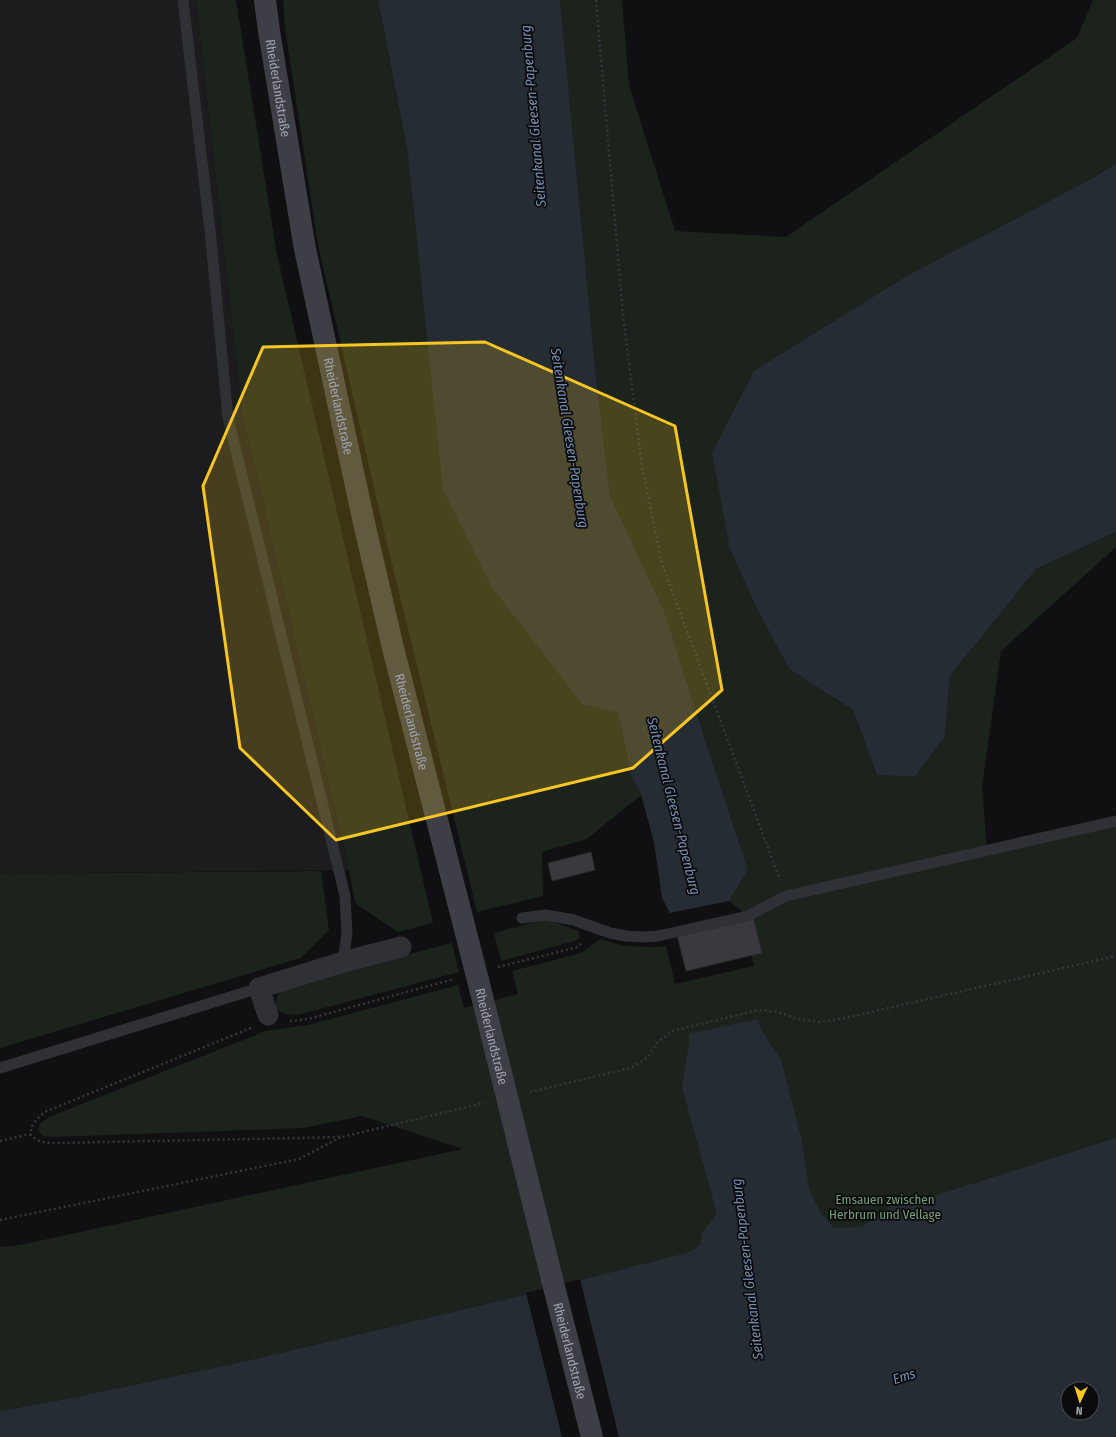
<svg xmlns="http://www.w3.org/2000/svg" width="1116" height="1437" viewBox="0 0 1116 1437" font-family="'Fira Sans Condensed',sans-serif">
	<style>
		.built { fill: #1c1b1e }
		.green { fill: #1c231d; fill-rule: evenodd }
		.water { fill: #262c34; fill-rule: evenodd }
		.pier { fill: #100f11 }
		.building { fill: #3a393e; stroke: #2a292d }
		.lines { fill: none; stroke-linecap: round; stroke-linejoin: round }
		.path { stroke: #36373d; stroke-width: 2.5; stroke-dasharray: 2 3; stroke-linecap: butt }
		.service { stroke: #303136; stroke-width: 11 }
		.minor { stroke: #303136; stroke-width: 21 }
		.secondary { stroke: #3e3f46; stroke-width: 22 }
		.secondary-bridge { stroke: #3e3f46; stroke-width: 22 }
		.marked { fill: #f6c622; fill-opacity: 0.2; stroke: #f6c622; stroke-width: 3; stroke-linejoin: round }
		.labels { text-anchor: middle; stroke-width: 3.5; stroke-linejoin: round; paint-order: stroke }
		.street-label { font-size: 13px; fill: #a0a4b2; stroke: #0b0a0c }
		.park-label { font-size: 13px; fill: #769e7d; stroke: #0b0a0c }
		.water-label { font-size: 14px; font-style: italic; fill: #758eaf; stroke: #0b0a0c }
	</style>
	<rect width="100%" height="100%" fill="#100f11"/>
	<path class="built" d="M0,0H196L242,412L349,870L0,874Z"/>
	<g class="green">
		<path d="M196,0H236L277,255L433,923L398,932L355,903L349,870L242,412Z"/>
		<path d="M283,0H378L408,154L618,713L631,775L641,795L587,839L542,852L543,896L477,912L384,531L318,245L285,28Z"/>
		<path d="M560,0H622L629,85L675,231L786,237L1077,38L1093,0H1116V164L1082,184L730,549L755,605L789,669L853,710L877,775L915,777L945,736L950,676L1036,569L1116,532V547L1001,651L982,787L987,850L1116,821V1437L528,1294L251,1360L71,1398L0,1411V1247L20,1245L463,1149L362,1116L303,1128L52,1137L43,1136L38,1130L40,1124L49,1117L266,1031L308,1025L458,985L464,1008L518,994L512,971L581,953L600,939L623,946L657,947L666,946L675,984L754,966L746,928L748,916L729,901L748,870L706,743L665,613L610,495L596,376ZM1068,1389H1092V1413H1068Z"/>
		<path d="M321,871L329,930L301,958L0,1048V874Z"/>
		<path d="M546,919L578,931L580,937L575,941L501,961L494,933Z"/>
		<path d="M452,943L459,972L309,1012C296,1015 288,1017 276,1009C275,995 279,992 290,985Z"/>
	</g>
	<g class="water">
		<path d="M378,0H560L596,376L610,495L665,613L706,743L748,870L729,901L670,913L662,898L654,842L641,795L631,775L618,713L582,704L491,586L443,490L408,154Z"/>
		<path d="M1116,164V532L1036,569L950,676L945,736L915,777L877,775L853,710L789,669L755,605L730,549L712,453L754,371L907,276L1082,184Z"/>
		<path d="M758,1019L761,1029L781,1060L801,1137L809,1189L820,1212L834,1228L861,1227L892,1206L931,1197L1116,1138V1437H0V1411L71,1398L251,1360L528,1294L690,1252L700,1245L702,1233L717,1214L682,1087L689,1044V1034ZM1068,1389H1092V1413H1068Z"/>
	</g>
	<path class="pier" d="M580,1279L619,1437H562L526,1293Z"/>
	<g class="building">
		<path d="M591,852L595,870L552,881L548,863Z"/>
		<path d="M753,917L762,953L686,971L677,935Z"/>
	</g>
	<g class="lines">
		<g class="path">
			<path d="M596,0L623,315L642,466L662,564L780,880"/>
			<path d="M498,967L578,947L582,942"/>
			<path d="M290,1021L308,1019L454,979"/>
			<path d="M251,1028L47,1111C38,1117 32,1122 30,1134C38,1143 47,1143 58,1143L342,1137L484,1103"/>
			<path d="M530,1092L631,1068L647,1058L657,1043L672,1031L758,1010L778,1012L798,1019L819,1022L845,1018L1116,956"/>
			<path d="M0,1141L30,1134"/>
			<path d="M0,1220L299,1159L341,1137"/>
		</g>
		<g class="service">
			<path d="M183,0L210,230L228,418L345,896L347,933L343,962"/>
			<path d="M522,918L546,915L574,920L610,933L626,936L642,937L658,936L748,916L786,896L1116,821"/>
			<path d="M0,1068L259,988"/>
		</g>
		<path class="minor" d="M268,1015L259,988L343,962L401,947"/>
		<g class="secondary">
			<path id="s1" d="M265,0L269,31L305,249L364,523L393,648L478,980"/>
			<path id="s2" d="M552,1279L592,1437"/>
		</g>
		<path class="secondary-bridge" id="s3" d="M478,980L552,1279"/>
	</g>
	<path class="marked" d="M485,342L675,426L722,690L633,768L336,840L240,748L203,486L263,347Z"/>
	<g class="labels">
		<g class="street-label">
			<text dy="5" stroke="none"><textPath href="#s1" startOffset="89">Rheiderlandstraße</textPath></text>
			<text dy="5" stroke="none"><textPath href="#s1" startOffset="413">Rheiderlandstraße</textPath></text>
			<text dy="5" stroke="none"><textPath href="#s1" startOffset="737">Rheiderlandstraße</textPath></text>
			<text dy="5" stroke="none"><textPath href="#s3" startOffset="58">Rheiderlandstraße</textPath></text>
			<text dy="5" stroke="none"><textPath href="#s2" startOffset="74">Rheiderlandstraße</textPath></text>
		</g>
		<g class="park-label">
			<text x="885" y="1204">Emsauen zwischen<tspan x="885" dy="15">Herbrum und Vellage</tspan></text>
		</g>
		<g class="water-label">
			<text transform="translate(533 116) rotate(-95)" y="5">Seitenkanal Gleesen-Papenburg</text>
			<text transform="translate(570 438) rotate(81)" y="5">Seitenkanal Gleesen-Papenburg</text>
			<text transform="translate(674 806) rotate(76)" y="5">Seitenkanal Gleesen-Papenburg</text>
			<text transform="translate(747 1269) rotate(-97)" y="5">Seitenkanal Gleesen-Papenburg</text>
			<text transform="translate(904 1376) rotate(-17)" y="5">Ems</text>
		</g>
	</g>
	<g transform="translate(1080 1401) rotate(184)"><circle r="19" fill="#0b0a0c" stroke="#47484e"/>
	<path d="M0-3L7 15L0 10L-7 15Z" fill="#f6c622"/>
	<text y="-6" font-size="11" font-weight="bold" text-anchor="middle" fill="#a0a4b2">N</text>
	</g>
</svg>
